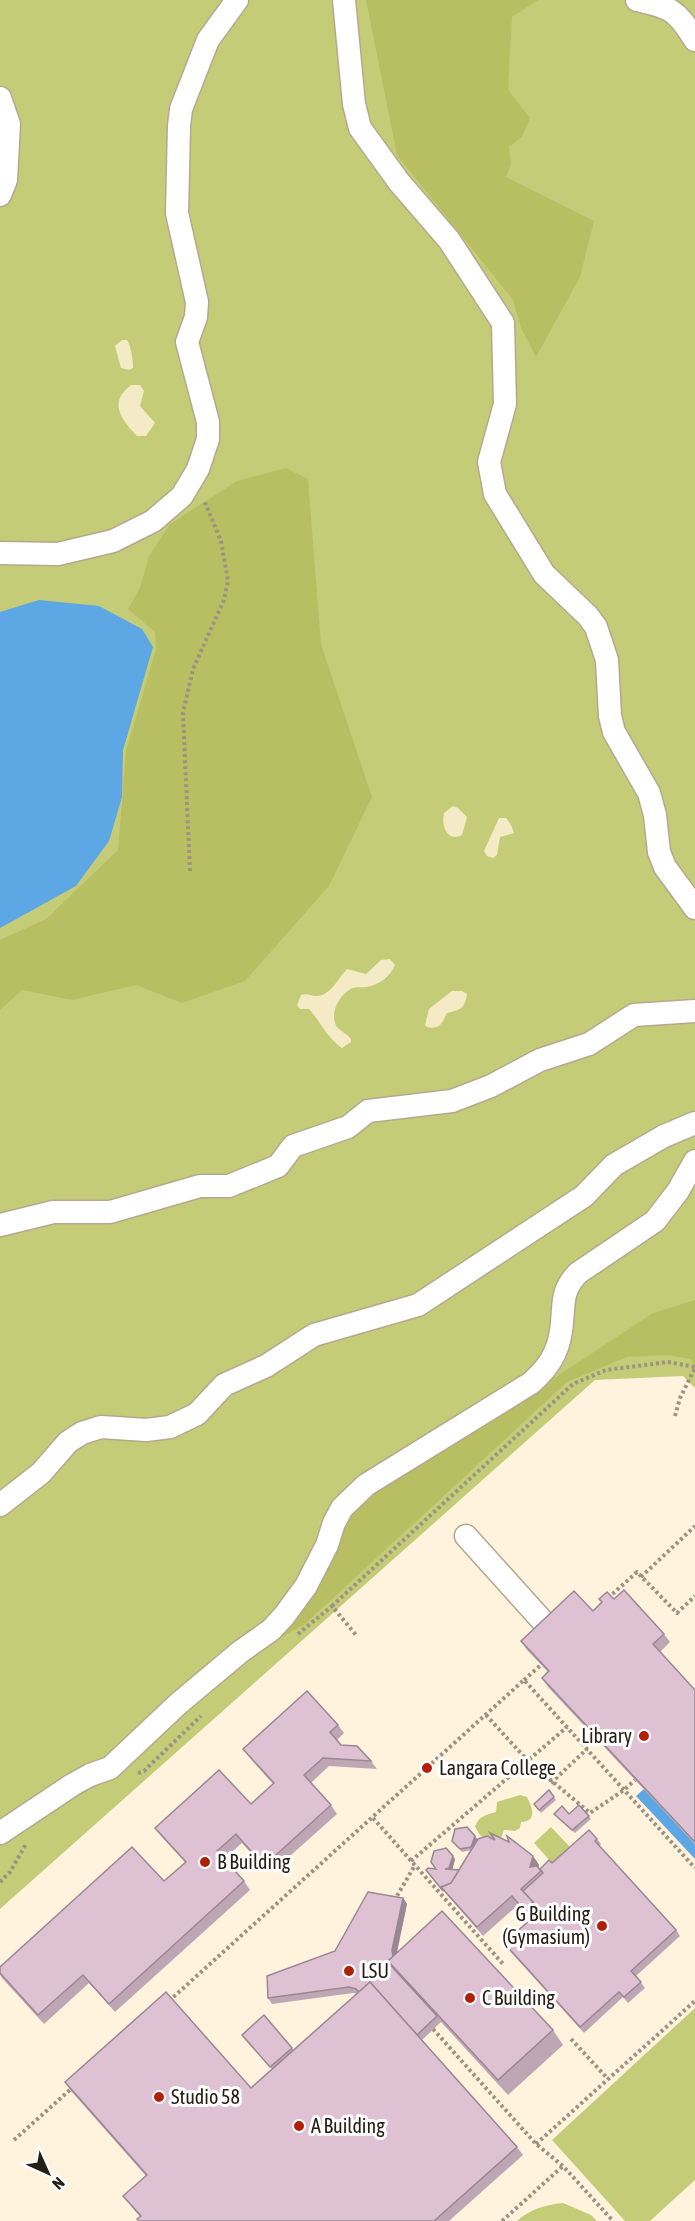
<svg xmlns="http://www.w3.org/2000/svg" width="695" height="2221" viewBox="0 0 695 2221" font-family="'Asap Condensed',sans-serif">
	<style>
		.green { fill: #c5cc77 }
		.forest { fill: #b8bf62 }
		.sand { fill: #f4eac5 }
		.water { fill: #5ca7e4 }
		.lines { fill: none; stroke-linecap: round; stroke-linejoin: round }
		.minor-casing { stroke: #b6a88e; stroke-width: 25 }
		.path { stroke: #9c9382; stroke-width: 4; stroke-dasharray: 3 3; stroke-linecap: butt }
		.minor { stroke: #fff; stroke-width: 22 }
		.wall { fill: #bfa6b5 }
		.shaded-wall { fill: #9b8793 }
		.building { fill: #dec1d2; stroke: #9b8793; stroke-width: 1.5 }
		.poi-dot { fill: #ae2007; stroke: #fff; stroke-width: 2 }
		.labels { text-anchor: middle; stroke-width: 6; stroke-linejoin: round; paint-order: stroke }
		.poi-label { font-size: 20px; fill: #252016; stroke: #fff; text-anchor: start }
	</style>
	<rect width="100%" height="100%" fill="#fff3dd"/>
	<g class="green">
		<path d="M0,0H695V1388L683,1376L595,1380L0,1909Z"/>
		<path d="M520,1795L527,1797C532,1807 538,1821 521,1822L520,1828L515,1831L504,1830L501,1838C488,1842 480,1839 475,1826C479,1816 486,1815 496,1812L497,1802Z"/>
		<path d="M551,1827L571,1848L553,1864L534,1843Z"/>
		<path d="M695,2008V2180L650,2221H625L552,2140Z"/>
		<path d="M563,2203L591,2215L597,2221H517C530,2209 545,2205 563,2203Z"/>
	</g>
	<g class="forest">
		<path d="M366,0H538L512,17L508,90L530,118L522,137L509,147L511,164L506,177L594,221L580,277L536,357L521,328L513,300L397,155Z"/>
		<path d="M286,468L308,479L321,644L372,797L329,886L245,981L182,1003L136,985L72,1000L22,990L0,1010V940L46,919L118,850L126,751L156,649L155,632L128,609L140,588L149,556L170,524L237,481Z"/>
		<path d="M695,1300V1369L691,1359L668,1355L627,1357L567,1382L305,1624L273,1642L357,1501L433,1458L653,1313Z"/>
	</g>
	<g class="sand">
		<path d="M122,340H127C131,346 133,360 133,368L129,370L121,368L115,346Z"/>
		<path d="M131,385H140L144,391L140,406L155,423L146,436H137C121,419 108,402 131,385Z"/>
		<path d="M453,806L458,808L467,817L462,835C447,843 441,825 444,813Z"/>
		<path d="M499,818H506L511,825L514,833L500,837L497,855L493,858L487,856L484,851Z"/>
		<path d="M390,959L395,965C390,977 380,984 367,987C360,988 354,986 349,990C338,997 329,1015 337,1027C341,1031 347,1034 351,1039V1042L342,1048C327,1038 321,1022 309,1009H300L297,1005L301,995C308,993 310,996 316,996C331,996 338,978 347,969L366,974L381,960Z"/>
		<path d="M452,991H462L467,994C465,1008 461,1010 447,1013C442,1023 440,1030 427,1027L425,1025L429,1009Z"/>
	</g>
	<g class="water">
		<path d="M39,600L99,606L142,629L153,647L123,750L122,797L109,841L76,886L0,928V612Z"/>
		<path d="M644,1789L695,1844V1859L636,1796Z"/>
	</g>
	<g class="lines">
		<defs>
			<g id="minor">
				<path d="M344,0L354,104L360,128L399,182L449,240L503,323L505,404L489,462L495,494L544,574L588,616L596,627L607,660L610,716L614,732L649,793L655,815L659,852L665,867L695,908"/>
				<path d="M637,0C671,8 676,9 695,40"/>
				<path d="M0,98L9,124L6,180L0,195"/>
				<path d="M0,553L58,554L113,541L153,521L182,496L198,469L208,439V422L187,342L196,317L197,302L177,213L179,126L181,109L208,40L237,0"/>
				<path d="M0,1225L53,1212H110L200,1186H229L278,1166L293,1146L348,1127L368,1111L452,1101L491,1086L540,1060L589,1044L634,1015L695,1011"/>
				<path d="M0,1505L41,1473L68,1442L82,1433L101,1427L146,1430L170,1427L197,1414L224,1385L266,1366L314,1335L418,1305L584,1196L614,1165L664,1136L695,1123"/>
				<path d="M466,1536L548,1627"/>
				<path d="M0,1833L72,1785L90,1775L110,1768L178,1704L240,1652L271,1630L284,1616L306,1586L327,1545L334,1523L342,1508L366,1485L531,1383C548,1368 558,1353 561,1331C565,1306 559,1293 578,1273L655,1221L678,1191L695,1161"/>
			</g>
		</defs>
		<use href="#minor" class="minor-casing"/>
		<g class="path">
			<path d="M190,871L183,713L193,669L224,600L228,581L221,541L204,500"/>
			<path d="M675,1416L680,1398L695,1368"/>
			<path d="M641,1577L695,1526"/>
			<path d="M608,1598L637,1572L677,1613L695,1596"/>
			<path d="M332,1606L573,1384L606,1370L668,1362L695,1367"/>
			<path d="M298,1634L332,1606L356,1635"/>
			<path d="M524,1680L541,1665"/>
			<path d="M486,1715L528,1761L590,1813L624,1790L635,1780"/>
			<path d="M138,1773L144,1771L201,1716"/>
			<path d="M551,1783L587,1749"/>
			<path d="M373,1818L503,1964"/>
			<path d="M411,1861L567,1727"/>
			<path d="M0,1882L10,1872L26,1844"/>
			<path d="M394,1901L415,1865"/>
			<path d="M169,2001L524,1680L695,1868"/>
			<path d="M433,2029L536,2144L563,2166L613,2221"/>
			<path d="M571,2039L608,2079"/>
			<path d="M14,2140L72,2088"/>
			<path d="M536,2144L695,2001"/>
			<path d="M502,2221L563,2166"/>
		</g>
		<use href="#minor" class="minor"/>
	</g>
	<g class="wall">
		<path d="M614,1599L664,1634L670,1642L660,1652L695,1690V1844L548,1687L542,1678L548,1672L527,1650L521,1641L593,1611Z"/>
		<path d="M338,1725L344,1733L337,1740L341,1745L371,1761L377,1769L329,1766L311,1783L331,1805L337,1814L272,1872L265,1864L263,1866L242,1843L224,1859L244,1881L250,1890L115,2012L89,1983L44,2024L2,1978L0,1975V1967L164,1881L185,1862L161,1836L155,1828L251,1804L273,1784L249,1757L243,1749Z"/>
		<path d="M549,1790L556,1800L541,1813L534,1804Z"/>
		<path d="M554,1814L589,1816L591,1819L575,1833Z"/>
		<path d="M475,1836L477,1839L476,1841L533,1856L539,1865L538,1867L540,1869L552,1863L597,1839L601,1844L599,1846L676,1930L680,1936L636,1976L645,1988L628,2003L623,1997L584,2033L508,1949L504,1943L539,1911L538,1910L529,1918L518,1905L483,1936L428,1873L455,1859L452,1870H459L471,1850L462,1852L452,1841Z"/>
		<path d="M403,1898L407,1904L396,1953L553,2030L563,2045L508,2095L441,2022L422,2040L517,2147L523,2155L449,2221H138L140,2217L123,2196L146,2176L71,2091L65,2082L251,2088L272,2069L242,2035L292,2048L294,2050L357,1994L353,1993L272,2004L268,1998L335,1951Z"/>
	</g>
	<g class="shaded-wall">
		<path d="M475,1836L477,1839L473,1850L471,1847Z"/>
		<path d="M453,1856L455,1859L452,1871L449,1868Z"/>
		<path d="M533,1856L539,1865L535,1876L530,1867Z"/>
		<path d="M403,1898L407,1904L394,1967L392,1950Z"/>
	</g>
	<g class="building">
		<path d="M624,1590L664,1634L653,1644L695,1690V1842L542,1678L549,1671L521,1641L574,1591L593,1611L602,1602L599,1599L607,1592L614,1599Z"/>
		<path d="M307,1691L338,1725L330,1732L341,1745L357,1746L371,1761L323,1758L304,1775L331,1805L266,1864L259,1856L257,1858L236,1834L217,1851L244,1881L109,2004L83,1975L38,2015L0,1973V1967L132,1847L164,1881L186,1862L155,1828L219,1770L251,1804L274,1783L243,1749Z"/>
		<path d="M549,1790L554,1797L539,1810L534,1804Z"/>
		<path d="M579,1805L589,1816L572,1830L554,1814L562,1806L569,1814Z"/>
		<path d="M467,1827L475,1836L471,1847L460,1849L452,1841L455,1829Z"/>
		<path d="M589,1830L597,1839L595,1841L676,1930L631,1971L641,1982L624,1997L619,1992L580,2027L504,1943L540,1911L523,1891L543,1873L540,1869L549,1860L552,1863Z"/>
		<path d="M490,1833L509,1842L507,1836L533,1856L530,1867L537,1866L541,1871L521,1889L533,1902L524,1910L512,1896L477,1927L441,1887L451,1883L478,1839L487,1836L495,1840Z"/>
		<path d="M446,1848L453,1856L449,1868L445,1869L459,1870L451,1883L441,1887L443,1891L426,1870L428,1868L436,1869L431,1862L434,1851Z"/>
		<path d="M368,1892L403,1898L392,1950L393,1957L388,1961L394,1969L437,2016L417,2035L370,1982L359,1992L356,1989L349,1987L268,1998L267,1976L335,1951Z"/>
		<path d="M442,1911L553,2030L498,2080L388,1961Z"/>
		<path d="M370,1982L517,2147L434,2221H139L137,2219L141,2216L123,2196L147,2175L65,2082L166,1992L251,2088Z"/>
		<path d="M264,2015L292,2048L270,2067L242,2035Z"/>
	</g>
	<g class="poi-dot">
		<circle cx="644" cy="1736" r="6"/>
		<circle cx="427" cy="1768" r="6"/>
		<circle cx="205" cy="1862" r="6"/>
		<circle cx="602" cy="1926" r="6"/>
		<circle cx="349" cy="1971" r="6"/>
		<circle cx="470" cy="1998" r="6"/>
		<circle cx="159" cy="2097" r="6"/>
		<circle cx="299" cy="2126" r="6"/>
	</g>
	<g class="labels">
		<g class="poi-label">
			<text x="632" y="1743" text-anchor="end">Library</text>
			<text x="439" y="1775">Langara College</text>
			<text x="217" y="1869">B Building</text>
			<text x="590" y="1921" text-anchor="end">G Building<tspan x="590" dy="23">(Gymasium)</tspan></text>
			<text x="361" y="1978">LSU</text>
			<text x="482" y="2005">C Building</text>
			<text x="171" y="2104">Studio 58</text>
			<text x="311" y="2133">A Building</text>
		</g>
	</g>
	<g transform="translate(48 2173) rotate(135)" stroke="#ffffff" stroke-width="4.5" paint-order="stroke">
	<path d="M0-4.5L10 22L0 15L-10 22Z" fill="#252016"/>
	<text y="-9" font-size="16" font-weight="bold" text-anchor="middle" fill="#252016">N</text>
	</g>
</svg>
